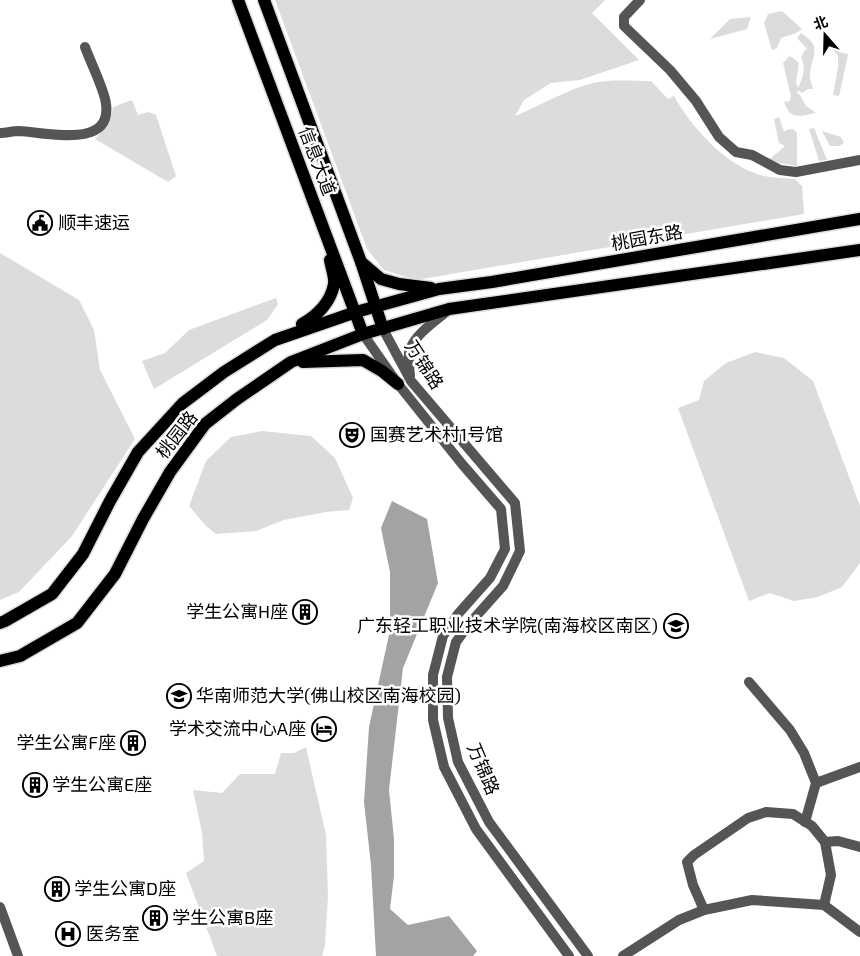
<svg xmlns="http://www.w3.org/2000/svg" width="860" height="956" viewBox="0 0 860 956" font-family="'Exo 2','Noto Sans SC',sans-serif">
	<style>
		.green { fill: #dcdcdc }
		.water { fill: #a3a3a3 }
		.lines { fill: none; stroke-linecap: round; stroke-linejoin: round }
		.major-casing { stroke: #dbdbdb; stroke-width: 15 }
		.minor { stroke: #555; stroke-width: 10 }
		.major { stroke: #000; stroke-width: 12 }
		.labels { text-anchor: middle; stroke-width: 5; stroke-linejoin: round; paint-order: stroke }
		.street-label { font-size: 18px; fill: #000; stroke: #fff }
		.poi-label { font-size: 18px; fill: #000; stroke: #fff; text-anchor: start }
	</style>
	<rect width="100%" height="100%" fill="#fff"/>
	<g class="green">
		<path d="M275,0H605L592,13L639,60L580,80L551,83L524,100L515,116C540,106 565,90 593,83C611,79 633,81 651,81L668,99L674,96C691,127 728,168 764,176C774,178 785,178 795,179L802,186L804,214L416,280L384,270L367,249Z"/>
		<path d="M782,11L802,29L796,33L781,38L777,48L772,50L764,23L768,14Z"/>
		<path d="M751,17L747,29L710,39L730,19Z"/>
		<path d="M801,33C822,46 813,54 810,73C809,78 812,84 813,89H808L802,93L798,90L797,93L800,95L806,106L816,113C799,117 789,120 784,101L789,102L791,96L783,63L790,56L799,63L796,82L798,88C802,79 807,68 801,58L804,51L807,49L797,38Z"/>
		<path d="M829,38L848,55L839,96L833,95L838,67V55L825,43Z"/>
		<path d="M132,100L138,115L148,112L156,115L176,176L168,182L95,139C106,128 111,121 113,107Z"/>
		<path d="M779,117L784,132L786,130L793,129L797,133V166L779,163L770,159L785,146L779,143L774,119Z"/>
		<path d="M814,128L827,160L819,161L809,129Z"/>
		<path d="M822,131L841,137L844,143L839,146H830Z"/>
		<path d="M0,253L79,300L94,330L100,370L135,439L72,536L19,592L0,600Z"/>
		<path d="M276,298L278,304L267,320L154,389L142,361L165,353L189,330Z"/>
		<path d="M755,352L784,358L813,381L860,506V563L842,587L818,597L794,601L770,593L749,601L678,408L699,400L704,381L726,363Z"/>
		<path d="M262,431L311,436L335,458L353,498L349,510L326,512L284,520L256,531L216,534L206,526L189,506L206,461L231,437Z"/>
		<path d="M306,747L326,835L328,896L325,945L322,956H217L186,873L204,861L202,833L193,790L222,793L240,774H275L281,753H294Z"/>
	</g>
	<path class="water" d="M392,501L427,519L438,583L403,668L389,790L394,839V876L390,909L408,925L449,916L477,951L473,956H376L371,865L364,802L369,727L390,630V572L381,528Z"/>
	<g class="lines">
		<defs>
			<g id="major">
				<path d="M238,0L363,334"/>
				<path d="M264,0L361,262L383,329"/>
				<path d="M361,262L381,279L399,284L431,288"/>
				<path d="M302,324C317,316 331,302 334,284C335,277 331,267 330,260"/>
				<path d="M303,362L363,360L382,371L398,384"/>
				<path d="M0,623L5,621L52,594L83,554L110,501L138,452L183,403L224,372L275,340L356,312L439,289L492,282L860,219"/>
				<path d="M0,661L20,656L77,623L115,574L143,519L170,472L205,424L237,399L291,362L363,334L449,309L860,250"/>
			</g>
		</defs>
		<use href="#major" class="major-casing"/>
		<g class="minor">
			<path d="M640,0L624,17V26L670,70L696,101L719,137L736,152L752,155L780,170L796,172L860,160"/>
			<path d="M0,133C6,133 13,131 19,131C45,132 112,150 106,104C105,91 90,61 85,47"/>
			<path d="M383,329L411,381L515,503L520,551L503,586L470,623L456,642L447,677L448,718L458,762L489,822L588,956"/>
			<path d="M363,334L398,384L462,464L501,509L505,549L490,578L458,614L443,636L433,675V720L444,767L476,829L569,956"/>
			<path d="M410,375C409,366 407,354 411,347C418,332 436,321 448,310"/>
			<path d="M749,682L790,730L804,753L816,783L805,822"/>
			<path d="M816,783L860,767"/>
			<path d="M825,842L838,841L860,847"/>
			<path d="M0,907L18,956"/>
			<path d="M704,910L693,885L687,862L694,855L748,818L766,812L793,814L812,826L825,842L831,875L824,905"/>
			<path d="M623,956L679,920L704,910L752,900L824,905L860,932"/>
		</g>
		<use href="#major" class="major"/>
	</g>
	<defs>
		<symbol id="civic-ring" viewBox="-11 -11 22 22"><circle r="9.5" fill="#fff" stroke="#000" stroke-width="1.5"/><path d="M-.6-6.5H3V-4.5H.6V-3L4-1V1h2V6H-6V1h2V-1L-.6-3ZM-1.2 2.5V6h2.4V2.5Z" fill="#000"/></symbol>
		<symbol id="theatre-ring" viewBox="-11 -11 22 22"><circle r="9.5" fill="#fff" stroke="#000" stroke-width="1.5"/><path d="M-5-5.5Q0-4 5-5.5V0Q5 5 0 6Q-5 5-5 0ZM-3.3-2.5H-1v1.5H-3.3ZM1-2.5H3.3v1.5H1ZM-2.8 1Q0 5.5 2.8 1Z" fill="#000"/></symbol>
		<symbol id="building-ring" viewBox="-11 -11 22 22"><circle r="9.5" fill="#fff" stroke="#000" stroke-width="1.5"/><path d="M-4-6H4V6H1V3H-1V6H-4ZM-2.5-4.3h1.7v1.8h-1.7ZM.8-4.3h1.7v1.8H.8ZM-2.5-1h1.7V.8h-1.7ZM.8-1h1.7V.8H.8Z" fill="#000"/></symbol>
		<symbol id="university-ring" viewBox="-11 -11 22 22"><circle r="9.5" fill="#fff" stroke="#000" stroke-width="1.5"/><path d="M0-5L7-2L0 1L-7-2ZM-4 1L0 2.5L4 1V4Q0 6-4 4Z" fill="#000"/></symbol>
		<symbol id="hotel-ring" viewBox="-11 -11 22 22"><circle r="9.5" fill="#fff" stroke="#000" stroke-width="1.5"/><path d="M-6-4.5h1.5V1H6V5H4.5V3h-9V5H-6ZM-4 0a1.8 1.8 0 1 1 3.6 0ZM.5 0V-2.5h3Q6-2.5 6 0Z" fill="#000"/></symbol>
		<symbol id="hospital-ring" viewBox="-11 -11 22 22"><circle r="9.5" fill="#fff" stroke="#000" stroke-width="1.5"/><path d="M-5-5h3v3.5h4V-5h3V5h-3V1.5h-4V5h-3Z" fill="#000"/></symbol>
	</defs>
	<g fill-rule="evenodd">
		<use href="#civic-ring" x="26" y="209" width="28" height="28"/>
		<use href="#theatre-ring" x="338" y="421" width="28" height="28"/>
		<use href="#building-ring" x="291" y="598" width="28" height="28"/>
		<use href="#university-ring" x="662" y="612" width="28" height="28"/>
		<use href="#university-ring" x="165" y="682" width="28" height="28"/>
		<use href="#hotel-ring" x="310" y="715" width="28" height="28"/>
		<use href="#building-ring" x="119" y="729" width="28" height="28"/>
		<use href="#building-ring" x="21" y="771" width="28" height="28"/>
		<use href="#building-ring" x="43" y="875" width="28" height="28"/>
		<use href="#building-ring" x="141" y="904" width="28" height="28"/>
		<use href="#hospital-ring" x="54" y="920" width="28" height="28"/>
	</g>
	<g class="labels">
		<g class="street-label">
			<text transform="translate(317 161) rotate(69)" y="6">信息大道</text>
			<text transform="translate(647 238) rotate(-10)" y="6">桃园东路</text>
			<text transform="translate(424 365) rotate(57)" y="6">万锦路</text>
			<text transform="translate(177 435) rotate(-52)" y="6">桃园路</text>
			<text transform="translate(483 769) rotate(67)" y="6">万锦路</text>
		</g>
		<g class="poi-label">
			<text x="58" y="229">顺丰速运</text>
			<text x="370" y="441">国赛艺术村1号馆</text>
			<text x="288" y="618" text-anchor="end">学生公寓H座</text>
			<text x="658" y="632" text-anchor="end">广东轻工职业技术学院(南海校区南区)</text>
			<text x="196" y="702">华南师范大学(佛山校区南海校园)</text>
			<text x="306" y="735" text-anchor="end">学术交流中心A座</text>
			<text x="116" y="749" text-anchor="end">学生公寓F座</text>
			<text x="52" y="791">学生公寓E座</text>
			<text x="74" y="895">学生公寓D座</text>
			<text x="172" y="924">学生公寓B座</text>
			<text x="86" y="940">医务室</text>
		</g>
	</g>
	<g transform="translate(825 35) rotate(340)" stroke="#ffffff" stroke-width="4" paint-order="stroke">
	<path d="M0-4L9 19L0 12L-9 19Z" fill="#000000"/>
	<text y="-8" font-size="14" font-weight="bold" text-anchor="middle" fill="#000000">北</text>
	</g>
</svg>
